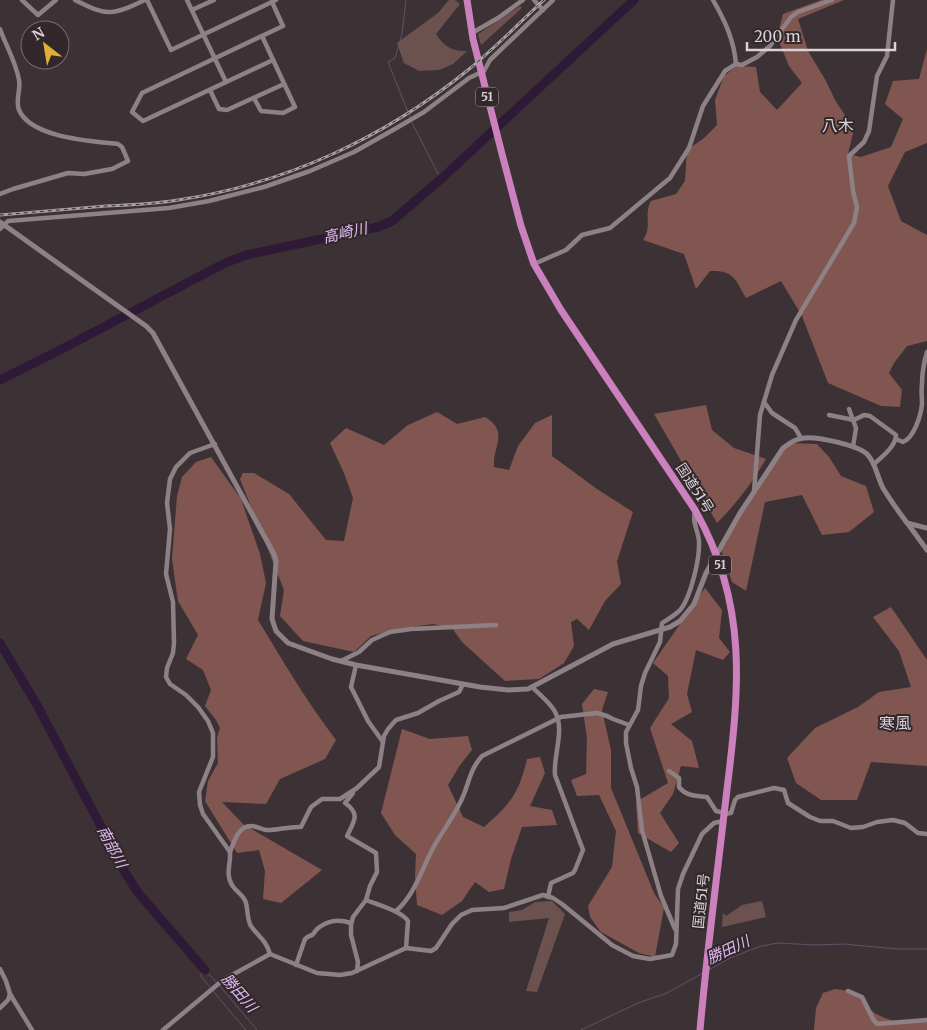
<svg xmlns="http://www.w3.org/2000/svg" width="927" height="1030" viewBox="0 0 927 1030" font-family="Merriweather,'Noto Sans JP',serif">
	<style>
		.green { fill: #6c524e }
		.forest { fill: #815650 }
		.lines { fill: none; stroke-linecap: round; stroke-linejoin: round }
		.stream { stroke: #615166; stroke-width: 1 }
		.river { stroke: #2e1a36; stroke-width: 9 }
		.minor { stroke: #8d8186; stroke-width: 4.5 }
		.tertiary { stroke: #8d8186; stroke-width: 5 }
		.trunk { stroke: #cd80be; stroke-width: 7 }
		.rail-casing { stroke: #a8a1a4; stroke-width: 3 }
		.rail { stroke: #32282c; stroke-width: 1; stroke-dasharray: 4; stroke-linecap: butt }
		.labels { text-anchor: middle; stroke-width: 4; stroke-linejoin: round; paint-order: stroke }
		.shield { fill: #32282c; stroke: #a69fa2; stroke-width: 1 }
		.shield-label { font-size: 12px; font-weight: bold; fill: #d8d2d5 }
		.street-label { font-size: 14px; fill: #d8d2d5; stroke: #32282c }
		.water-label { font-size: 15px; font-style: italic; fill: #e3bbf4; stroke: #32282c }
		.quarter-label { font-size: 16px; fill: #d8d2d5; stroke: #32282c }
	</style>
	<rect width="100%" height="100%" fill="#3c3236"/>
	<g class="green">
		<path d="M449,0H455L460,4L436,34C443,46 453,52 467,51L453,64L439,70L419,71L404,63L397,43L438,13Z"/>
		<path d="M520,6L522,8L481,45L478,34Z"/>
		<path d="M552,901L565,914L537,992L526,991L549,918L509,922V912L522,910L535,902Z"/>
		<path d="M762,901L766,917L722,927L723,913L726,916L742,905Z"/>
	</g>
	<g class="forest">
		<path d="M821,0H844L798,19L808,51L826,81L835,100L854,129L848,154L861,157L891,147L903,119L885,104L893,81L919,79L927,49V143L905,152L888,186L901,221L927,235V341L907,346L894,363L889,373L902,390L900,407L881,406L828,383L802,316L781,281L746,298C735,279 734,270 710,271L696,289L684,254L643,240C653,225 643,216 651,201L676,194L685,181L687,150L704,138L717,125L715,100L724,76L737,66L756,67L760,92L777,110L802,83L789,66L777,37L783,14Z"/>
		<path d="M706,405L712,430L734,448L766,459C753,482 736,504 717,523L654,414Z"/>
		<path d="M437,412L457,424L485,417C510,432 492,447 494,467L509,470L518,446L535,423L552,415V456L597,489L633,512L617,561L621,584L605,601L589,630L577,619L571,622L574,646L564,663L539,679L505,681L462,642L452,628L433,624L397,629L371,636L354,652L303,641L280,616L284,590L240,479L243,473H254L289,494L326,540L344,541L353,498L344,473L330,443L346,428L384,445L408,425Z"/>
		<path d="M788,443L817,444L829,457L841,476L866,486L874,512L849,532L822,535L802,495L765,502L746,591L732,582L720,547Z"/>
		<path d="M211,457L241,499L260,554L266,583L258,620C283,661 307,702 336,740L325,759L280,779L266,804L222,802L243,824L322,870L281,903L263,899L265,871L259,850L237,853L205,801L208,781L218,763L217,738L220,728L216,720L205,706L211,690L203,670L186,659L198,635L178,601L172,559L177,496L182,477L196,462Z"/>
		<path d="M705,588L722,610L719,638L730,652L723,660L696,650L687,694L692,712L671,724L692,741L699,768L681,766L673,794L660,813L679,843L671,852L638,833L636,802L668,783L650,728L669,698L668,676L653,663Z"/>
		<path d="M891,607L927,660V766L871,762L857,800H821L796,783L787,758L815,728L858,707L879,692L911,687L899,651L873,617Z"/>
		<path d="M594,689L608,692L602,710L611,750V788L654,893L664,908L655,957L639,953L601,932L590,917L588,906L612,867L616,831L599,795L577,796L571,780L586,774L587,738L582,704Z"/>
		<path d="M402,729L430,739L468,736L472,750L460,765L448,785L463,817L484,827C510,804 519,794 527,759L540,757L545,773L530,806L552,810L557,825L522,827L511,859L504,889L489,892L475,882L462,901L442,915L417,905L415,876L416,854L395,835L381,813Z"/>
		<path d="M835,989C844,990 853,991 861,997C864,1000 865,1004 867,1007C884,1023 906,1023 927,1022V1030H814L816,1008L823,993Z"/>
	</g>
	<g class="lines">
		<g class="stream">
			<path d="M406,0L402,34L395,58L388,62L410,117"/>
			<path d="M411,121L441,179"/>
			<path d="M709,970L730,958L758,947L777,943L816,945L844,944L897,949H927"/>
			<path d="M219,985L257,1030"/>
			<path d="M210,987L201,977V974L205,970L216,982"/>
			<path d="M212,990L246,1030"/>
			<path d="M581,1030L638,1003L667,993L703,973"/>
		</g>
		<g class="river">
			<path d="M0,380L60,350L225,263L246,255L378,227L392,221L441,179L634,0"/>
			<path d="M0,643L37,705L126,874L139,894L205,970"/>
		</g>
		<g class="minor">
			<path d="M22,0L38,15L56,0"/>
			<path d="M75,0C108,17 113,15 145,0"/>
			<path d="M147,0L171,50L276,0"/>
			<path d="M187,0L226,82"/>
			<path d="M534,0L543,10"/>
			<path d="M713,0C725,21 734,40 736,64"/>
			<path d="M272,2L283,26L142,93L132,112L143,121L273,60"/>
			<path d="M192,10L214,0"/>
			<path d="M0,29C6,46 16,62 19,80C21,90 15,100 19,110C31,138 92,141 118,144L122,147L128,161L112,169L84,174L68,173L13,189L0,194"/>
			<path d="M472,33L498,18L523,0"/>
			<path d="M210,90L219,109L227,110L284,84"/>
			<path d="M254,98L261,111L283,113L295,107L262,36"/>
			<path d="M0,229L8,221L169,208L209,201L264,187L310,171L354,152L393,130L424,112L469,78L484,71L490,60L553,0"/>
			<path d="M534,264L566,250L582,235L610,228L670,178L689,148L703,106L725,71L736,64L742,65L757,57L770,46L791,17L798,12L832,0"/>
			<path d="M764,402L772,413L795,428L801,438"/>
			<path d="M849,409L856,428L853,447"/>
			<path d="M829,415L854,420L864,415L870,416L896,435C896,446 882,457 874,464"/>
			<path d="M896,439L903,442C914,438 921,415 922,404C922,397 921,391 922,384C922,374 924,362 927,352"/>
			<path d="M215,444L190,453L176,467L170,479L167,503L170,529L166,574L173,602L174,643L173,653L167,668L166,677L170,684L186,695L198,707L208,721L213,733V757L199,792L200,805L203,814L230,852C231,864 225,874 232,885C236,892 244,895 246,903C248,910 247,920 251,926C259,938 265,938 270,954"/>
			<path d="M754,492L760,415L772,375L796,320L854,223L857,207L853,191L849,156L864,142L869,131L877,76L887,56L893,0"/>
			<path d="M341,661L359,652L372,640L390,632L411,629L496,625"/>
			<path d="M356,665L351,687L368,721L383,742"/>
			<path d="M532,687C539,694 548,701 554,710C566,729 553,754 555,775L583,850L575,870L573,873L551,883L548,897"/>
			<path d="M669,771L679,778V787C686,796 696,796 707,797L716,811L724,813"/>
			<path d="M353,793L345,803C361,814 354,821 347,836L376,853L377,872L370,886L366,900L353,917L351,925V935L358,962L357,971"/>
			<path d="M724,814L731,813L735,800L738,797L774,788L784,790L788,803L810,817L820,821H833L851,828L863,827L877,822L893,820L905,823L918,833L927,834"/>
			<path d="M230,852C234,842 238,826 251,826C256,826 261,829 266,830C275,831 290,826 301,827L311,807L322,799H340L357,788L379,767L384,736L388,729L396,720L418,713L439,701L459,692L463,684"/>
			<path d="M366,900C378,905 401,911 408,921L406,948"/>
			<path d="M396,911C414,896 422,869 433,848C443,830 457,813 464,794C470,779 470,770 482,756L561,717L597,713L607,716L613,719L629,725"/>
			<path d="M675,929L661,896L642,830L637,787L631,768L626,743V732L638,710L641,686L645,673L660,642L662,623C668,619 676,615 681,609C691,596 700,558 699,541C698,529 692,524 695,511"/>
			<path d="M270,954L317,973L340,975L352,973L406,948L431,951L436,948L452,924L461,915L472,910L504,908L543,895L553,898L562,904L612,945L633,956L650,959L672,955L676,944L678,889L683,874L702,834L714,823L723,821"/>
			<path d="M296,965L305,939C307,937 309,936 312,935C314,934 315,931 317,929C328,920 338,919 351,923"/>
			<path d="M0,969L6,981L10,994"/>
			<path d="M848,991L862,997L873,1019L877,1024L927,1020"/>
			<path d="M0,1008L8,1000L10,994L32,1030"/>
			<path d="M163,1030L223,980L270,954"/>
		</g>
		<g class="tertiary">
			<path d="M0,222L146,326L153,333L274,554L276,561L272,619L276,631L288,643L332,659L356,665L480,687L508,690L528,689L613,644L670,627L680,621L694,604L706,573L740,513L783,448C790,443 795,439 804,438C816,436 857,445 867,454C876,463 877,477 883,488C890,500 899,512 907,523L927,528"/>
			<path d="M908,524L927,550"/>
		</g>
		<path class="trunk" d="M467,0L473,39L502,154L521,226L534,264L561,310L695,510C755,615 736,710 723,823C715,892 706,961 700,1030"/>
		<defs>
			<path id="rail" d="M0,215C35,212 71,209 106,206C130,205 154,204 178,200C285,184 384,138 468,70C495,48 519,23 544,0"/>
		</defs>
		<use href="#rail" class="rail-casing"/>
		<use href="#rail" class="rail"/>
	</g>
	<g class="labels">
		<g class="shield">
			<rect x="476" y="87.5" width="22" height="19" rx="4"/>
			<rect x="709" y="555.5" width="22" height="19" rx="4"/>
		</g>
		<g class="shield-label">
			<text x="487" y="101">51</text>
			<text x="720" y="569">51</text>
		</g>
		<g class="street-label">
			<text transform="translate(695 488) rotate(57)" y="5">国道51号</text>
			<text transform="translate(701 901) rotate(-84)" y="5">国道51号</text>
		</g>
		<g class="water-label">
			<text transform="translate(345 233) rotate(-13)" y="5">高崎川</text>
			<text transform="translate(112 847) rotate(62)" y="5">南部川</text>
			<text transform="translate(728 950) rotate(-25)" y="5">勝田川</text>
			<text transform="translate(239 993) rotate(49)" y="5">勝田川</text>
		</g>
		<g class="quarter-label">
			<text x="838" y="131">八木</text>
			<text x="895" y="729">寒風</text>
		</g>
	</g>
	<g transform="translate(45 45) rotate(329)"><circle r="24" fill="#32282c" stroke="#746c70"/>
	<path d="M0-4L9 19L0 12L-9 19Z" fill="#e3ae35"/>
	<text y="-8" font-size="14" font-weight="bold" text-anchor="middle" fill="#d8d2d5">N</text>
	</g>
	<path d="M747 42v8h148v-8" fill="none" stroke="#d8d2d5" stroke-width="2.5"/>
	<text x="754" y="42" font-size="15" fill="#d8d2d5" stroke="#32282c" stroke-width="4" paint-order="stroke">200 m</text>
</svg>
